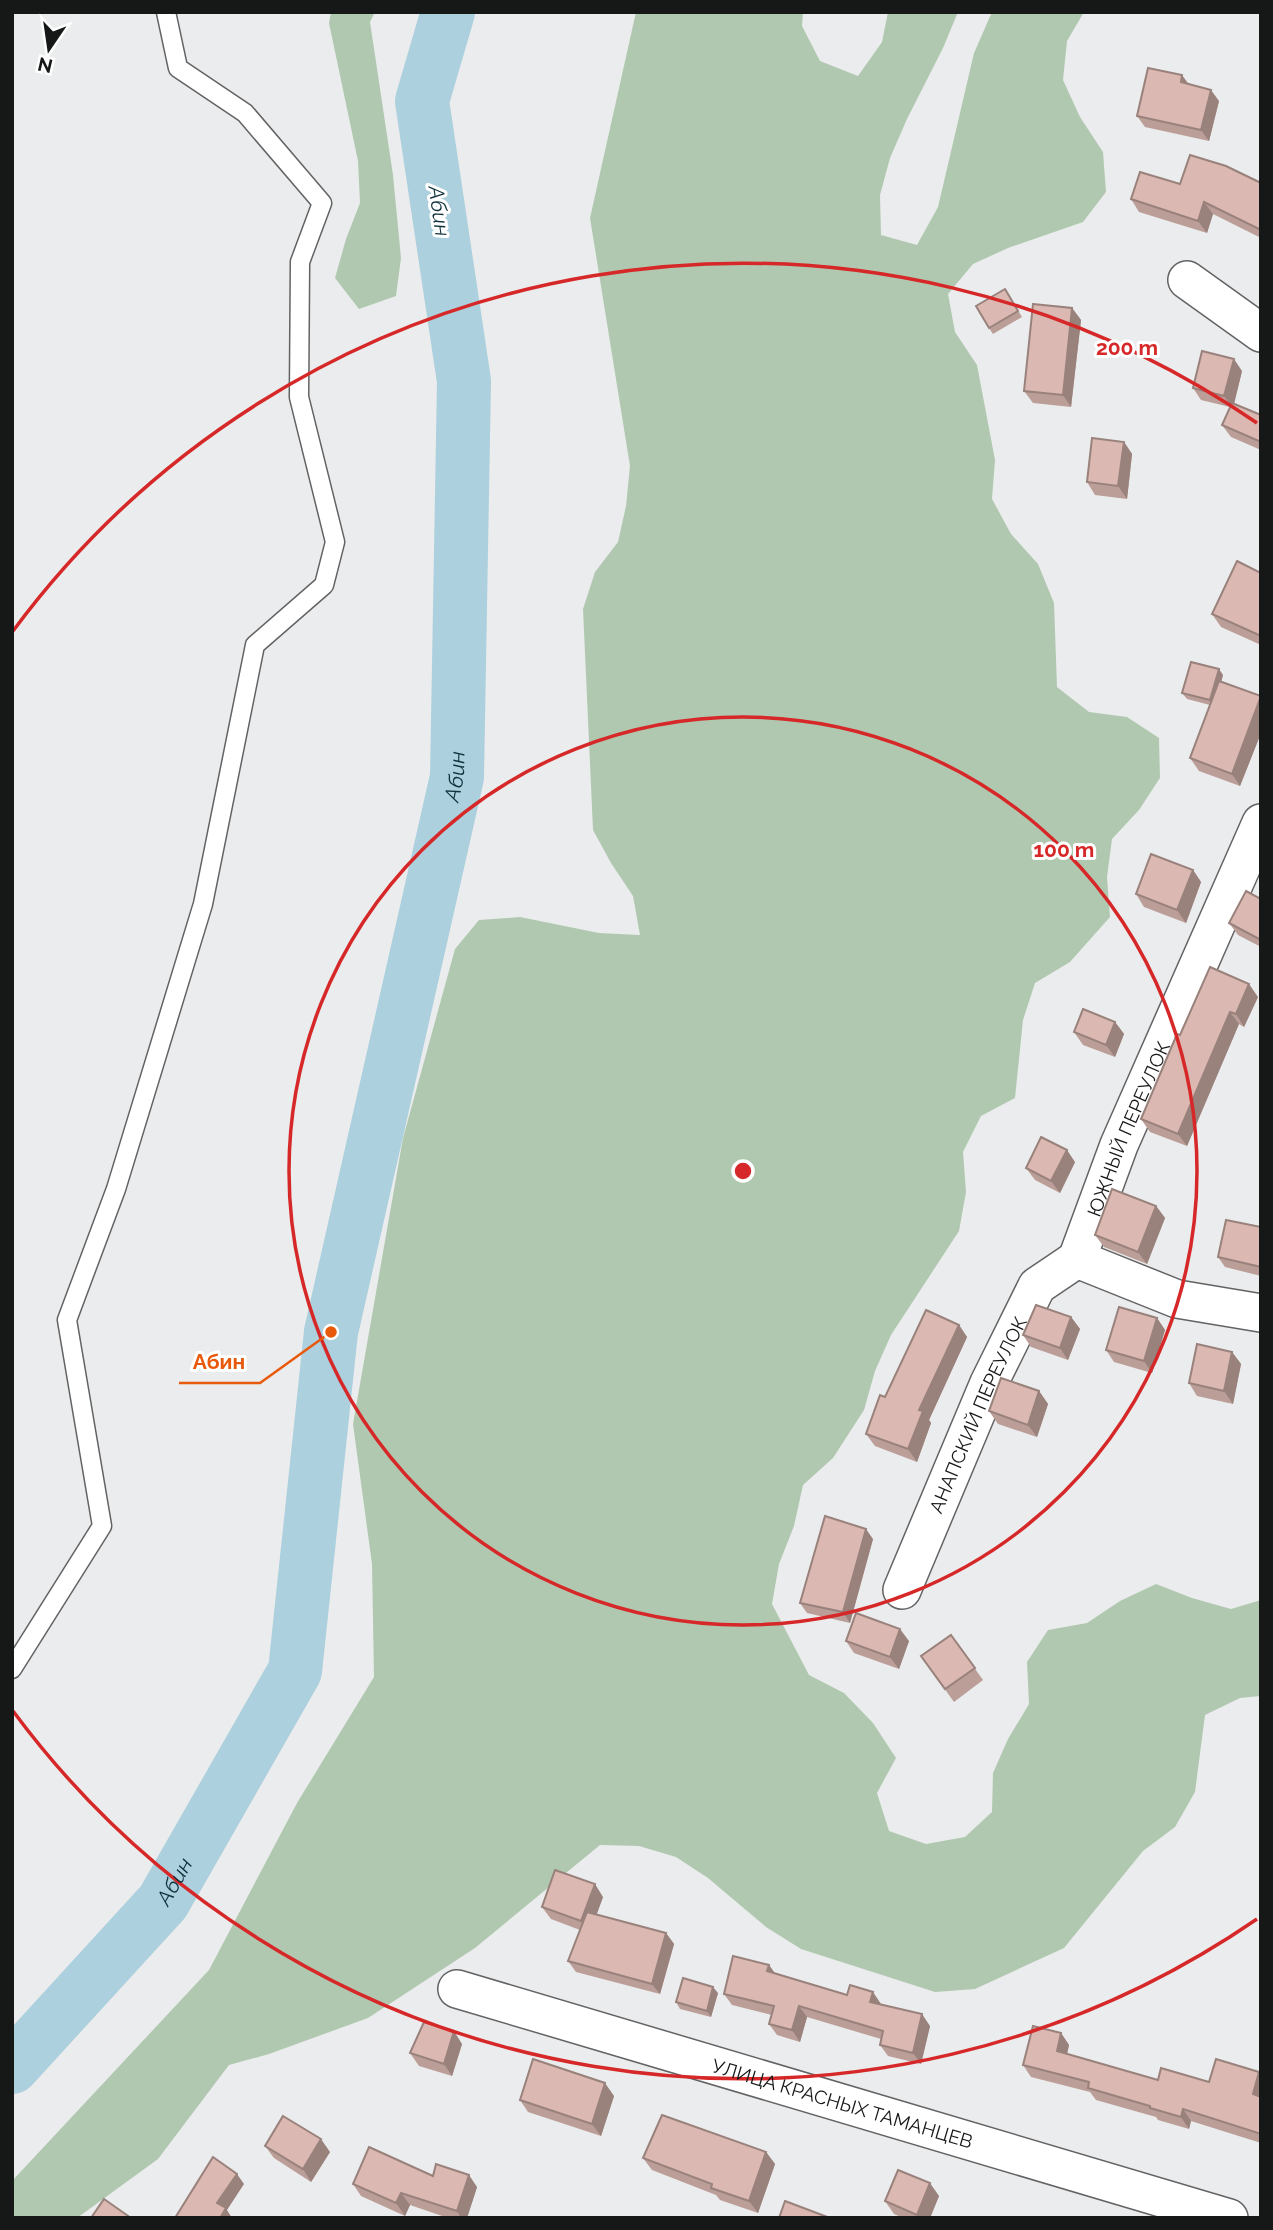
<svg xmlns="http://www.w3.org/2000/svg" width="1273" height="2230" viewBox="0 0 1273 2230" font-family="Raleway,sans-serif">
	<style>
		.green { fill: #b1c8b0 }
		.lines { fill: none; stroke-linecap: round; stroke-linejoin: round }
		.river { stroke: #acd0dd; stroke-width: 54 }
		.lane-casing { stroke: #636364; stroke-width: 21 }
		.street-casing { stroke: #636364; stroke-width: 40 }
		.lane { stroke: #fff; stroke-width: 18 }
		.street { stroke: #fff; stroke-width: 37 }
		.wall { fill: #bc9e98 }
		.shaded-wall { fill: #99817c }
		.building { fill: #dbb8b1; stroke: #99817c; stroke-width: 2 }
		.ring { fill: none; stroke: #d62828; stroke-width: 3.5 }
		.labels { text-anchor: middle; stroke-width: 6; stroke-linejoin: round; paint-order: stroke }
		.street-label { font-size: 19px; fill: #161717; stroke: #fff }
		.water-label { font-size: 21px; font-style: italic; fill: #0f313c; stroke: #fff }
		.centre { fill: #d62828; stroke: #fff; stroke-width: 3.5 }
		.ring-label { font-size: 21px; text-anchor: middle; font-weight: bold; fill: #d62828; stroke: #fff; stroke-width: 6; stroke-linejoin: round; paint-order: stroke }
		.leader { fill: none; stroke: #e8590c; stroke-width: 2.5 }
		.callout-dot { fill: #e8590c; stroke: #fff; stroke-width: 2.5 }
		.callout-label { font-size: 21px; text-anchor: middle; font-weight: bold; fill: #e8590c; stroke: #fff; stroke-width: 6; stroke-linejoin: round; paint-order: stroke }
	</style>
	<rect width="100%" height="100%" fill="#ebeced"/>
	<g class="green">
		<path d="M331,12H375L370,22L393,175L401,258L396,296L359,309L335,278L346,239L360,203L358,161L329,23Z"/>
		<path d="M636,12H803L802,26L820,61L858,76L882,42L888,12H958L943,48L907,119L890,158L880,195L881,235L917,245L938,207L974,53L992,12H1084L1067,41L1063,80L1080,117L1103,152L1106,192L1083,222L1008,248L973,264L948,294L955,332L977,365L995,460L992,499L1011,534L1038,564L1054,603L1057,687L1089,712L1127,717L1159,738L1160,778L1139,810L1112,839L1107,877L1110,917L1070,962L1035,983L1023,1020L1015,1098L981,1116L963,1152L966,1192L959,1231L891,1335L875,1371L864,1410L833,1458L803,1485L794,1526L779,1564L772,1604L809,1675L844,1693L873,1723L896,1758L877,1793L889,1831L926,1844L965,1837L992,1812L993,1773L1008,1739L1029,1704L1027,1662L1048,1630L1087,1623L1120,1601L1156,1584L1192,1598L1231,1609L1261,1600V1696L1240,1698L1205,1715L1195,1792L1175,1827L1143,1851L1064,1948L975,1989L935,1992L801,1949L766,1927L708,1878L676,1857L639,1846L600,1845L475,1948L368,2018L269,2054L229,2065L158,2159L77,2218H12V2181L209,1970L297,1803L374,1677L372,1564L353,1424L403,1138L455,949L479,920L520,917L599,933L640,935L633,896L611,863L593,830L583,609L595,572L618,542L626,506L630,466L590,218Z"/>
	</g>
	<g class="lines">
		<path class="river" id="s1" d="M12,2067L163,1902L295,1671L331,1332L457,777L464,381L422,101L448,12"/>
		<defs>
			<path id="lane" d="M12,1669L102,1526L67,1320L116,1189L203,904L255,645L324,585L335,542L299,397L300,262L322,203L245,113L178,68L166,12"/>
			<g id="street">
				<path d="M1187,280L1261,333"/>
				<path id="s2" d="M1077,1259L1119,1145L1261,823"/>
				<path d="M1077,1259L1177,1299L1261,1313"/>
				<path id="s3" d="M902,1590L989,1383L1037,1286L1077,1259"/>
				<path id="s4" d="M457,1989L1229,2218"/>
			</g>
		</defs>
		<use href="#lane" class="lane-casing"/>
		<use href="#street" class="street-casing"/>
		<use href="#lane" class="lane"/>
		<use href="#street" class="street"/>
	</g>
	<g class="wall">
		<path d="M1219,101L1209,141L1145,127L1137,116Z"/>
		<path d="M1261,183V238L1213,214L1207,233L1139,212L1131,199L1180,184Z"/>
		<path d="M1009,296L1022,317L993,334L989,328Z"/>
		<path d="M1072,308L1081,320L1071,407L1033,403L1024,391Z"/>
		<path d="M1242,371L1234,404L1261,415V450L1231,437L1222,425L1230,407L1201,400L1193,388Z"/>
		<path d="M1124,442L1132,454L1127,499L1095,495L1087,482Z"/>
		<path d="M1261,573V645L1221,627L1212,614Z"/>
		<path d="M1223,675L1221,681L1261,696V733L1240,786L1199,771L1190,758L1210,705L1187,699L1182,693Z"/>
		<path d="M1193,870L1201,882L1186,923L1144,907L1136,894Z"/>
		<path d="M1261,899V947L1238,935L1229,923Z"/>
		<path d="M1258,997L1244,1027L1239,1024L1187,1146L1150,1132L1141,1119L1180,1035Z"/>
		<path d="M1115,1022L1124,1034L1115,1057L1083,1045L1074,1032Z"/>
		<path d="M1075,1162L1060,1193L1035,1180L1026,1168Z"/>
		<path d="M1156,1206L1165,1218L1147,1264L1104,1247L1095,1235Z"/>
		<path d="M1261,1227V1276L1225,1267L1218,1257Z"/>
		<path d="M1071,1317L1080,1329L1068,1360L1031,1347L1023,1335Z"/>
		<path d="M1157,1318L1165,1330L1152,1373L1114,1362L1106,1350Z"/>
		<path d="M959,1325L967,1337L929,1420L931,1423L917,1462L875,1446L866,1434Z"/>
		<path d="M1232,1352L1241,1364L1233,1404L1197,1396L1189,1383Z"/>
		<path d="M1039,1391L1048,1404L1037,1437L998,1424L989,1411Z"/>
		<path d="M873,1539L850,1623L807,1613L800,1603Z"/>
		<path d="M951,1635L983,1680L954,1702L921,1656Z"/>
		<path d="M846,1641H909L899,1669L854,1653Z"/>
		<path d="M603,1897L596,1915L666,1933L674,1944L660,1994L576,1972L568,1961L580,1930L551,1919L542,1907Z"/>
		<path d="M769,1965L775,1974L847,1995L881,2004L930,2026L921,2064L888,2056L880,2045L881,2039L807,2017L800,2042L777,2035L769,2024L772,2015L732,2005L724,1994Z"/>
		<path d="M718,1993L711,2017L680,2009L676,2002Z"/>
		<path d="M1061,2033L1069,2045L1067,2054L1158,2080L1209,2082L1259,2072L1261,2074V2143L1191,2121L1189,2129L1158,2120L1156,2117L1096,2100L1090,2092L1031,2077L1023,2065Z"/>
		<path d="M462,2044L452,2076L419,2066L410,2053Z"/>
		<path d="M614,2096L601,2136L528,2112L520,2100Z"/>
		<path d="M265,2146L330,2152L311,2182L274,2158Z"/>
		<path d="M766,2152L775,2164L758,2213L720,2200L716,2195L652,2170L643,2158Z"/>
		<path d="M353,2184L477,2187L467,2218H448L410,2205L405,2216L361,2196Z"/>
		<path d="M939,2196L930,2218H903L894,2214L885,2201Z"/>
	</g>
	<g class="shaded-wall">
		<path d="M1182,75L1190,86L1181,82Z"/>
		<path d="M1211,90L1219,101L1209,141L1201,130Z"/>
		<path d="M1204,202L1213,214L1207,233L1198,221Z"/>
		<path d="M1072,308L1081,320L1071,407L1063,395Z"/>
		<path d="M1234,359L1242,371L1233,408L1224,396Z"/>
		<path d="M1124,442L1132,454L1127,499L1118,486Z"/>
		<path d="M1219,669L1223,675L1215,706L1210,700Z"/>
		<path d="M1261,698V733L1240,786L1232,774Z"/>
		<path d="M1193,870L1201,882L1186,923L1177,910Z"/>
		<path d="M1249,984L1258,997L1244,1027L1236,1014Z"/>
		<path d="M1230,1012L1239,1024L1187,1146L1178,1134Z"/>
		<path d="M1115,1022L1124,1034L1115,1057L1106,1045Z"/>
		<path d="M1067,1150L1075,1162L1060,1193L1051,1181Z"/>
		<path d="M1156,1206L1165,1218L1147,1264L1138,1252Z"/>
		<path d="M1071,1317L1080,1329L1068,1360L1060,1348Z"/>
		<path d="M1157,1318L1165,1330L1152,1373L1144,1361Z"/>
		<path d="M959,1325L967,1337L929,1420L931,1423L917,1462L908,1449L919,1410Z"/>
		<path d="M1232,1352L1241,1364L1233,1404L1224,1391Z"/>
		<path d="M1039,1391L1048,1404L1037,1437L1028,1425Z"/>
		<path d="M866,1529L873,1539L850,1623L843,1612Z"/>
		<path d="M900,1629L909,1641L899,1669L890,1657Z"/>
		<path d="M595,1884L603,1897L590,1933L581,1921Z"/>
		<path d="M666,1933L674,1944L660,1994L652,1984Z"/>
		<path d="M769,1965L777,1976L767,1971Z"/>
		<path d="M713,1987L718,1993L711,2017L707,2011Z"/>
		<path d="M873,1992L881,2004L878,2013L870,2002Z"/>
		<path d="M799,2006L807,2017L800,2042L792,2030Z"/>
		<path d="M922,2014L930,2026L921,2064L913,2053Z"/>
		<path d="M454,2031L462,2044L452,2076L444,2064Z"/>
		<path d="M1061,2033L1069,2045L1065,2063L1057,2051Z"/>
		<path d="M1259,2072L1261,2074V2106L1253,2094Z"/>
		<path d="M605,2083L614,2096L601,2136L592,2124Z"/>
		<path d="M1183,2109L1191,2121L1189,2129L1181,2117Z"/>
		<path d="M321,2139L330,2152L311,2182L303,2169Z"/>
		<path d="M766,2152L775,2164L758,2213L749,2201Z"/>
		<path d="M237,2174L244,2184L227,2210L232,2218H220L217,2203Z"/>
		<path d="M469,2175L477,2187L467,2218H461L457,2211Z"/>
		<path d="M930,2183L939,2196L930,2218H919L917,2215Z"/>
		<path d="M401,2193L410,2205L405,2216L396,2203Z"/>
	</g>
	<g class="building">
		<path d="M1148,68L1182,75L1181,82L1211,90L1201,130L1137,116Z"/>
		<path d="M1190,155L1226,166L1261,183V230L1204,202L1198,221L1131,199L1140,172L1180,184Z"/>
		<path d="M1005,289L1018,311L989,328L976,306Z"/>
		<path d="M1033,304L1072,308L1063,395L1024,391Z"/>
		<path d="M1202,351L1234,359L1224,396L1193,388Z"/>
		<path d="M1232,403L1261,415V442L1222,425Z"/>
		<path d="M1092,438L1124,442L1118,486L1087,482Z"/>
		<path d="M1237,561L1261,573V636L1212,614Z"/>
		<path d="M1191,662L1219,669L1210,700L1182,693Z"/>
		<path d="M1219,681L1261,696L1232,774L1190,758Z"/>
		<path d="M1151,854L1193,870L1177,910L1136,894Z"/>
		<path d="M1246,891L1261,899V940L1229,923Z"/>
		<path d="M1210,967L1249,984L1236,1014L1230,1012L1178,1134L1141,1119L1177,1034L1180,1035Z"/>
		<path d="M1083,1009L1115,1022L1106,1045L1074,1032Z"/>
		<path d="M1041,1137L1067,1150L1051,1181L1026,1168Z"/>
		<path d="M1112,1189L1156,1206L1138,1252L1095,1235Z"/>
		<path d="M1226,1220L1261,1227V1267L1218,1257Z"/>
		<path d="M1036,1305L1071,1317L1060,1348L1023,1335Z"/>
		<path d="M1119,1307L1157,1318L1144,1361L1106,1350Z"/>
		<path d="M926,1310L959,1325L919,1410L923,1411L908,1449L866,1434L880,1395L885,1397Z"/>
		<path d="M1197,1344L1232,1352L1224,1391L1189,1383Z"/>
		<path d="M1001,1378L1039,1391L1028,1425L989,1411Z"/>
		<path d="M825,1516L866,1529L843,1612L800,1603Z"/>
		<path d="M856,1613L900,1629L890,1657L846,1641Z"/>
		<path d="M951,1635L975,1668L945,1689L921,1656Z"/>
		<path d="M555,1870L595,1884L581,1921L542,1907Z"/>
		<path d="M587,1912L666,1933L652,1984L568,1961Z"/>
		<path d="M733,1956L769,1965L767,1971L847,1995L850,1985L873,1992L870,2002L922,2014L913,2053L880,2045L883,2031L799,2006L792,2030L769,2024L774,2006L724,1994Z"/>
		<path d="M683,1978L713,1987L707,2011L676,2002Z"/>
		<path d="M424,2022L454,2031L444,2064L410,2053Z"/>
		<path d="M1033,2026L1061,2033L1057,2051L1158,2080L1161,2068L1209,2082L1216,2059L1259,2072L1253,2094L1261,2097V2134L1183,2109L1181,2117L1150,2108V2106L1088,2088L1089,2082L1023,2065Z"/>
		<path d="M533,2059L605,2083L592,2124L520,2100Z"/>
		<path d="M662,2115L766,2152L749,2201L711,2188L712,2184L643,2158Z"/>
		<path d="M283,2116L321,2139L303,2169L265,2146Z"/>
		<path d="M369,2147L433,2176L436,2164L469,2175L457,2211L401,2193L396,2203L353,2184Z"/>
		<path d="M213,2157L237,2174L217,2203L226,2208L220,2218H175Z"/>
		<path d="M898,2170L930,2183L917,2215L885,2201Z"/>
		<path d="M104,2199L131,2218H91Z"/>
		<path d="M785,2201L830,2218H779Z"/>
	</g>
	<g class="ring">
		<circle cx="743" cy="1171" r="454"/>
		<path d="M1257 1919A908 908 0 0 1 13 1711M13 631A908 908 0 0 1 1257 423"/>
	</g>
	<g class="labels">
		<g class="street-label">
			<text dy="7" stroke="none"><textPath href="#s2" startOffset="140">ЮЖНЫЙ ПЕРЕУЛОК</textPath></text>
			<text dy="7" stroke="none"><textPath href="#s3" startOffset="191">АНАПСКИЙ ПЕРЕУЛОК</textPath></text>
			<text dy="7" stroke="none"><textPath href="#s4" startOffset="402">УЛИЦА КРАСНЫХ ТАМАНЦЕВ</textPath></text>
		</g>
		<g class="water-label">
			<text transform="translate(439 211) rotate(82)" y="7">Абин</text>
			<text dy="7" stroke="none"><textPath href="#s1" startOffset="1400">Абин</textPath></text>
			<text dy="7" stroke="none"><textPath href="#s1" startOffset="247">Абин</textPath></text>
		</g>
	</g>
	<circle cx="743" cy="1171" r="10" class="centre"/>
	<g class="ring-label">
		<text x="1127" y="355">200 m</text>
		<text x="1064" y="857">100 m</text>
	</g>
	<path class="leader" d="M331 1332L260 1383H179"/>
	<circle class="callout-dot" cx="331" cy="1332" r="7"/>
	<g class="callout-label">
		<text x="219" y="1369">Абин</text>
	</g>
	<rect width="1273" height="2230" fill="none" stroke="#161717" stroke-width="28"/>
	<g transform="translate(49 49) rotate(193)" stroke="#ffffff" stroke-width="5" paint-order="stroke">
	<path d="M0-5L12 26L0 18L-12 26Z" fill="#161717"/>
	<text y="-10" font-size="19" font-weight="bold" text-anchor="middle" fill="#161717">N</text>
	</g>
</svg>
